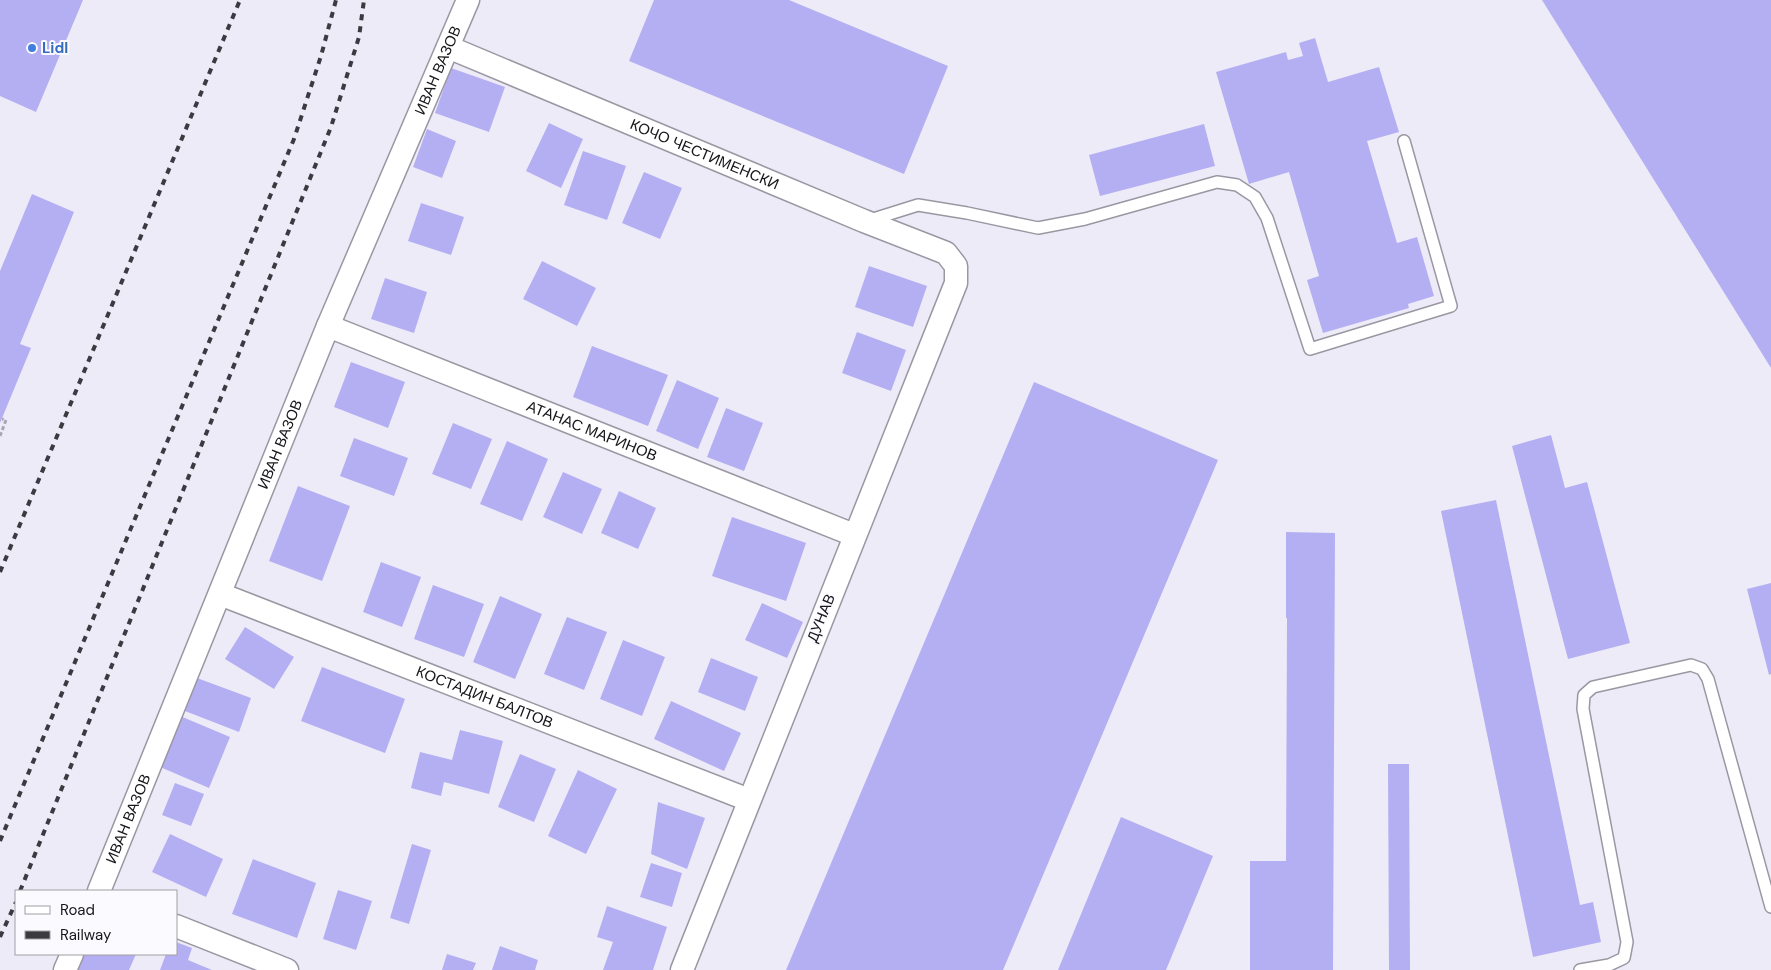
<svg xmlns="http://www.w3.org/2000/svg" width="1771" height="970" viewBox="0 0 1771 970" font-family="'DM Sans',sans-serif">
	<style>
		.building { fill: #b4aff2 }
		.lines { fill: none; stroke-linecap: round; stroke-linejoin: round }
		.lane-casing { stroke: #9a97a2; stroke-width: 14 }
		.street-casing { stroke: #9a97a2; stroke-width: 25 }
		.path { stroke: #a9a6b1; stroke-width: 3; stroke-dasharray: 4 2.5; stroke-linecap: butt }
		.lane { stroke: #fff; stroke-width: 11 }
		.street { stroke: #fff; stroke-width: 22 }
		.rail { stroke: #3b3a40; stroke-width: 4; stroke-dasharray: 6 6; stroke-linecap: butt }
		.shop-dot { fill: #3f7fe0; stroke: #fbfaff; stroke-width: 2 }
		.labels { text-anchor: middle; stroke-width: 4; stroke-linejoin: round; paint-order: stroke }
		.shop-label { font-size: 15px; font-weight: bold; fill: #366cbe; stroke: #fbfaff; text-anchor: start }
		.street-label { font-size: 15px; fill: #17161a; stroke: #fbfaff }
	</style>
	<rect width="100%" height="100%" fill="#eeebf8"/>
	<g class="building">
		<path d="M0,0H83L36,112L0,96Z"/>
		<path d="M654,0H789L948,66L904,174L629,61Z"/>
		<path d="M1542,0H1771V368Z"/>
		<path d="M1315,38L1328,82L1379,67L1399,132L1367,141L1397,243L1417,237L1434,296L1408,304L1409,308L1323,333L1307,280L1319,276L1289,172L1249,184L1216,72L1286,52L1288,60L1303,56L1299,43Z"/>
		<path d="M451,68L505,87L489,132L435,113Z"/>
		<path d="M549,123L583,139L561,188L526,171Z"/>
		<path d="M1204,124L1215,166L1100,196L1089,155Z"/>
		<path d="M427,129L456,141L442,178L413,167Z"/>
		<path d="M583,151L626,166L607,220L564,205Z"/>
		<path d="M644,172L682,188L660,239L622,223Z"/>
		<path d="M32,194L74,212L20,344L31,348L0,423V271Z"/>
		<path d="M421,203L464,217L451,255L408,241Z"/>
		<path d="M542,261L596,288L577,326L523,299Z"/>
		<path d="M869,266L927,286L913,327L855,307Z"/>
		<path d="M385,278L427,292L414,333L371,319Z"/>
		<path d="M857,332L906,350L891,391L842,373Z"/>
		<path d="M592,346L668,375L648,426L573,397Z"/>
		<path d="M351,362L405,382L388,428L334,407Z"/>
		<path d="M677,380L719,398L698,449L656,431Z"/>
		<path d="M1034,382L1218,460L1003,970H786Z"/>
		<path d="M726,408L763,423L744,471L707,457Z"/>
		<path d="M453,423L492,439L471,489L432,474Z"/>
		<path d="M1551,435L1565,488L1587,482L1630,643L1568,659L1512,446Z"/>
		<path d="M354,438L408,458L394,496L340,476Z"/>
		<path d="M507,441L548,459L522,521L480,504Z"/>
		<path d="M563,472L602,489L582,534L543,517Z"/>
		<path d="M298,486L350,506L322,581L269,561Z"/>
		<path d="M619,491L656,508L638,549L601,533Z"/>
		<path d="M1496,500L1580,905L1593,902L1601,942L1533,957L1441,511Z"/>
		<path d="M732,517L806,543L786,601L712,576Z"/>
		<path d="M1286,532L1335,533L1333,970H1250V861H1286L1287,618H1286Z"/>
		<path d="M381,562L421,577L402,627L363,612Z"/>
		<path d="M1771,583V674L1769,675L1747,589Z"/>
		<path d="M433,585L484,604L464,657L414,639Z"/>
		<path d="M500,596L542,614L515,679L473,662Z"/>
		<path d="M762,603L803,622L787,658L745,640Z"/>
		<path d="M567,617L607,632L584,690L544,674Z"/>
		<path d="M245,627L294,657L274,689L225,659Z"/>
		<path d="M623,640L665,657L642,716L600,699Z"/>
		<path d="M711,658L758,677L745,711L698,692Z"/>
		<path d="M322,667L405,699L385,753L301,721Z"/>
		<path d="M197,678L251,698L239,732L185,711Z"/>
		<path d="M671,701L741,733L724,771L654,739Z"/>
		<path d="M180,716L230,737L209,788L160,767Z"/>
		<path d="M460,730L503,741L489,794L444,782L441,796L411,788L420,752L452,760Z"/>
		<path d="M520,754L556,769L534,822L498,807Z"/>
		<path d="M1388,764H1409L1410,970H1389Z"/>
		<path d="M578,770L617,789L586,854L548,836Z"/>
		<path d="M175,783L204,794L191,826L162,815Z"/>
		<path d="M658,802L705,818L687,869L651,854Z"/>
		<path d="M1121,817L1213,856L1166,970H1058Z"/>
		<path d="M170,834L223,859L206,897L152,872Z"/>
		<path d="M412,844L431,850L409,924L390,918Z"/>
		<path d="M253,859L316,883L297,938L232,914Z"/>
		<path d="M651,863L682,873L672,907L640,897Z"/>
		<path d="M338,890L372,901L356,950L323,939Z"/>
		<path d="M607,906L667,927L653,970H603L613,942L597,937Z"/>
		<path d="M176,942L192,948L188,960L212,970H160L166,954H176Z"/>
		<path d="M500,946L538,960L535,970H492Z"/>
		<path d="M84,954H136L129,970H78Z"/>
		<path d="M447,954L476,963L473,970H442Z"/>
	</g>
	<g class="lines">
		<defs>
			<g id="lane">
				<path d="M867,221L918,205L967,213L1038,228L1085,219L1217,182L1237,185L1255,197L1267,218L1310,349L1451,306L1404,141"/>
				<path d="M1580,970L1609,965L1624,958L1627,942L1583,709L1584,695L1593,687L1691,665L1702,669L1708,679L1771,907"/>
			</g>
			<g id="street">
				<path id="s1" d="M448,47L864,221L946,253L956,266V283L682,970"/>
				<path id="s2" d="M328,326L854,535"/>
				<path id="s3" d="M220,594L749,800"/>
				<path id="s4" d="M99,891L328,326L468,0"/>
				<path d="M176,926L287,970"/>
				<path d="M65,970L72,954"/>
			</g>
		</defs>
		<use href="#lane" class="lane-casing"/>
		<use href="#street" class="street-casing"/>
		<path class="path" d="M0,436L6,420L2,419"/>
		<use href="#lane" class="lane"/>
		<use href="#street" class="street"/>
		<g class="rail">
			<path d="M0,572L240,0"/>
			<path d="M0,841L294,139L321,56L336,0"/>
			<path d="M20,891L331,127L359,37L364,0"/>
			<path d="M0,937L16,902"/>
		</g>
	</g>
	<circle class="shop-dot" cx="32" cy="48" r="5"/>
	<g class="labels">
		<g class="shop-label">
			<text x="42" y="53">Lidl</text>
		</g>
		<g class="street-label">
			<text dy="5" stroke="none"><textPath href="#s4" startOffset="888">ИВАН ВАЗОВ</textPath></text>
			<text dy="5" stroke="none"><textPath href="#s1" startOffset="278">КОЧО ЧЕСТИМЕНСКИ</textPath></text>
			<text dy="5" stroke="none"><textPath href="#s2" startOffset="284">АТАНАС МАРИНОВ</textPath></text>
			<text dy="5" stroke="none"><textPath href="#s4" startOffset="482">ИВАН ВАЗОВ</textPath></text>
			<text transform="translate(821 618) rotate(-68)" y="5">ДУНАВ</text>
			<text dy="5" stroke="none"><textPath href="#s3" startOffset="284">КОСТАДИН БАЛТОВ</textPath></text>
			<text dy="5" stroke="none"><textPath href="#s4" startOffset="78">ИВАН ВАЗОВ</textPath></text>
		</g>
	</g>
	<rect x="15" y="890" width="162" height="65" fill="#fbfaff" stroke="#a09fa3"/>
	<rect x="25" y="906" width="25" height="8" fill="#ffffff" stroke="#a09fa3"/>
	<text x="60" y="915" font-size="15" fill="#17161a">Road</text>
	<rect x="25" y="931" width="25" height="8" fill="#3b3a40" stroke="#a09fa3"/>
	<text x="60" y="940" font-size="15" fill="#17161a">Railway</text>
</svg>
